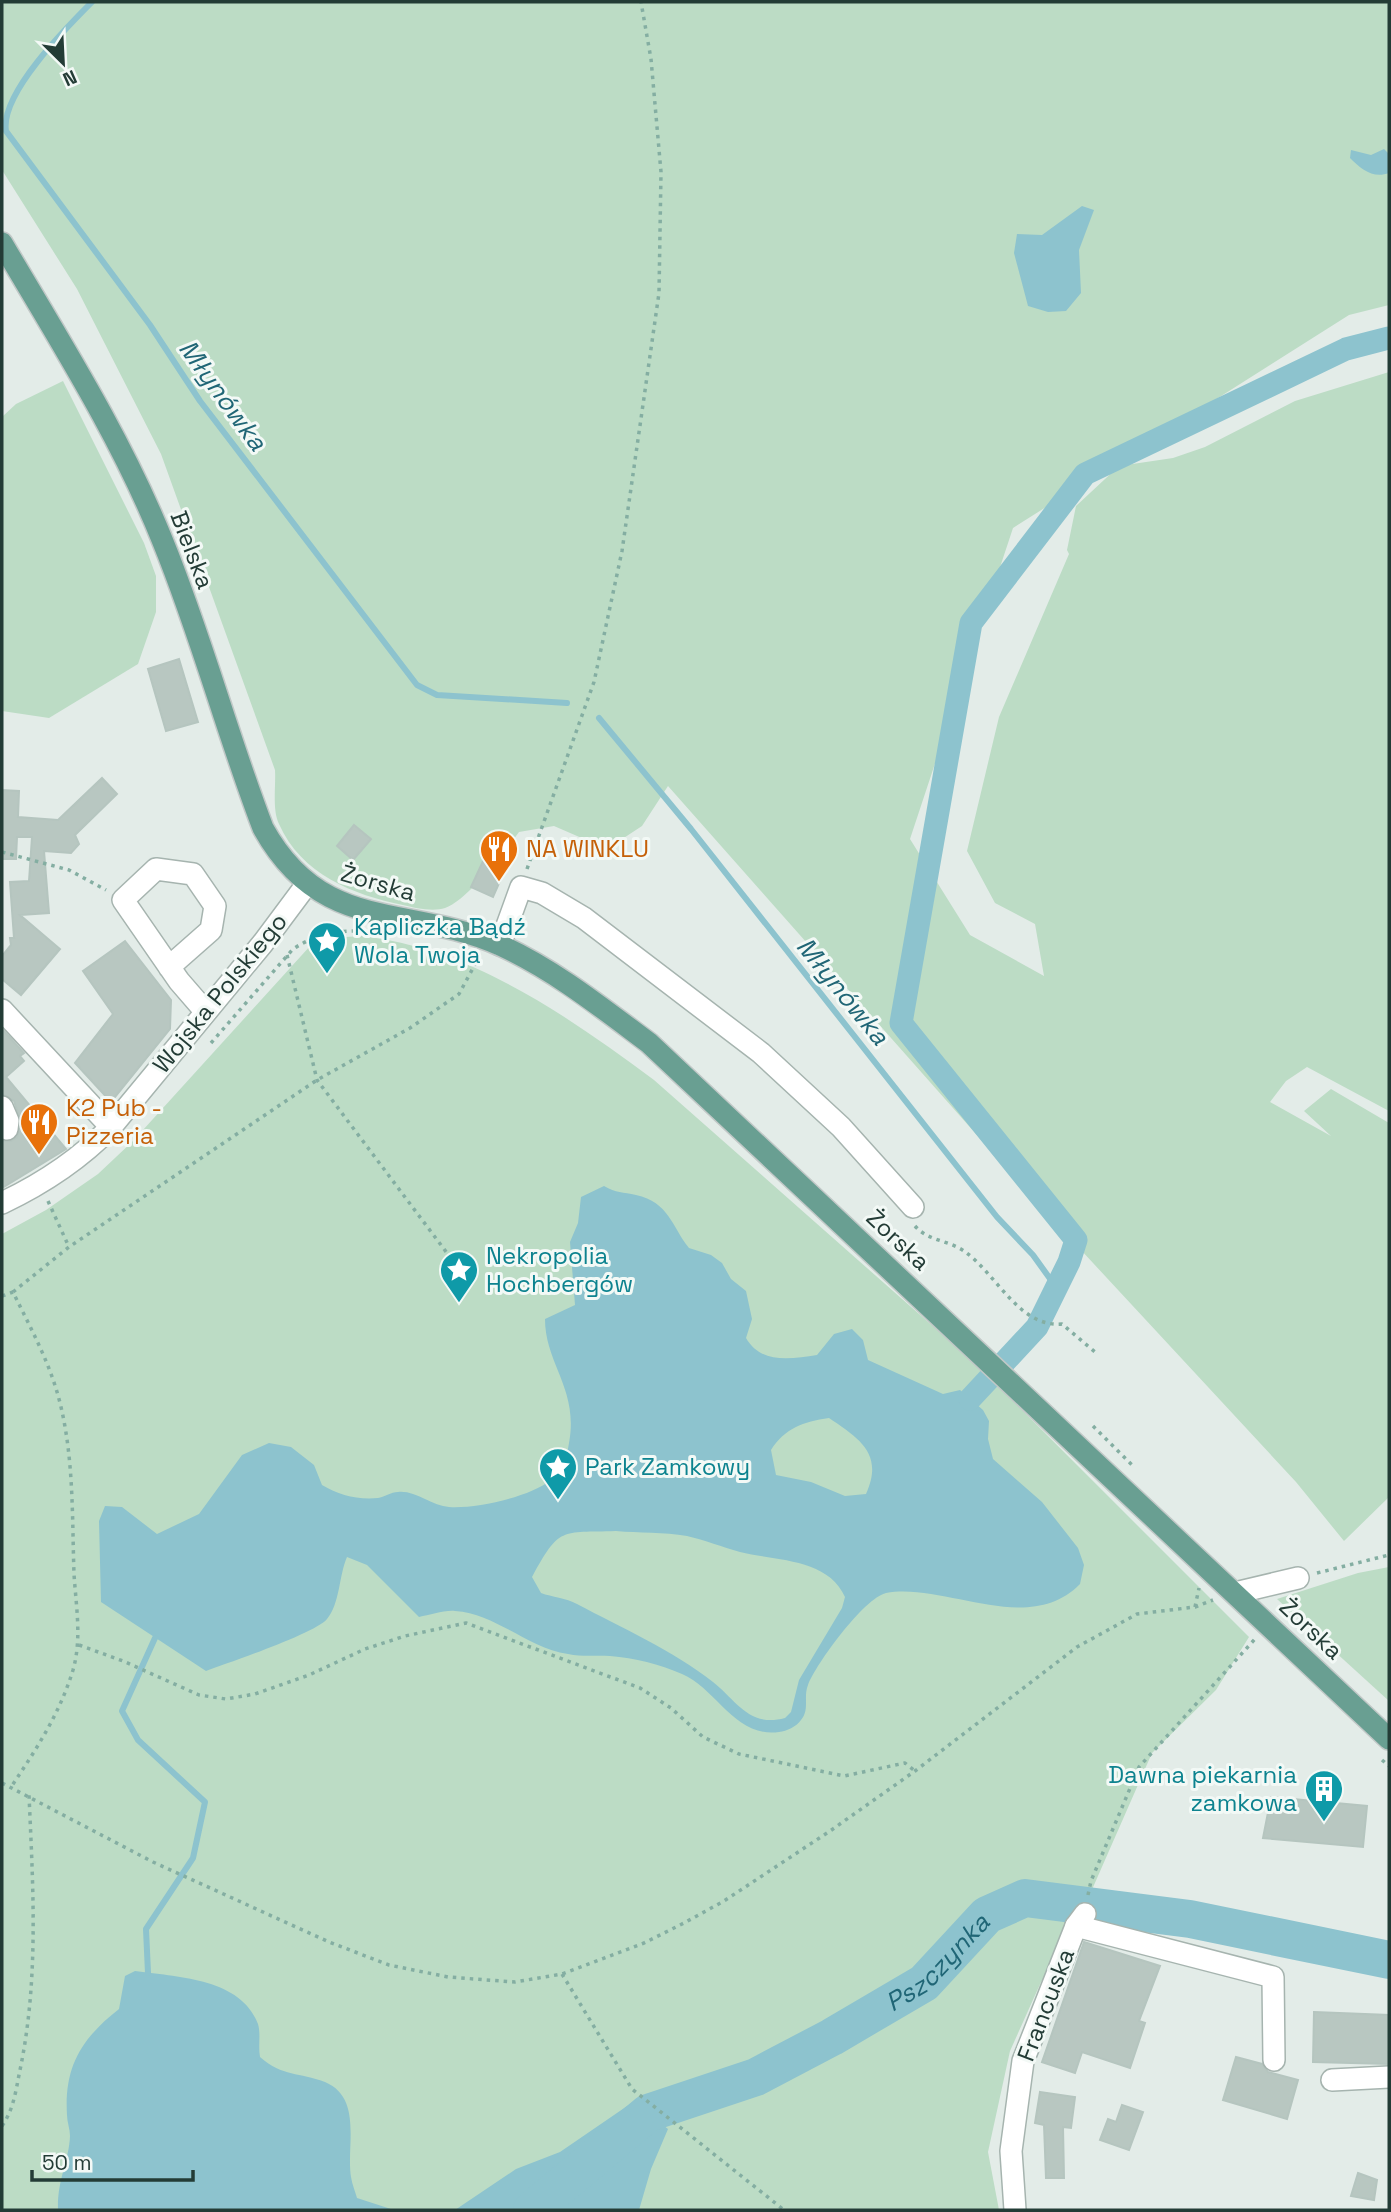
<svg xmlns="http://www.w3.org/2000/svg" width="1391" height="2212" viewBox="0 0 1391 2212" font-family="'Space Grotesk',sans-serif">
	<style>
		.green { fill: #bcdcc5 }
		.water { fill: #8dc3ce; fill-rule: evenodd }
		.lines { fill: none; stroke-linecap: round; stroke-linejoin: round }
		.stream { stroke: #8dc3ce; stroke-width: 6 }
		.canal { stroke: #8dc3ce; stroke-width: 23 }
		.river { stroke: #8dc3ce; stroke-width: 38 }
		.building { fill: #b8c7c1; stroke: #b5c5bf; stroke-width: 2 }
		.minor-casing { stroke: #a6b4af; stroke-width: 24 }
		.major-casing { stroke: #c1c8c7; stroke-width: 24 }
		.path { stroke: #84aea2; stroke-width: 3.5; stroke-dasharray: 3.5 5; stroke-linecap: butt }
		.minor { stroke: #fff; stroke-width: 21 }
		.major { stroke: #699f92; stroke-width: 21 }
		.labels { text-anchor: middle; stroke-width: 6; stroke-linejoin: round; paint-order: stroke }
		.street-label { font-size: 24px; fill: #233c36; stroke: #f3f9f6 }
		.food-label { font-size: 24px; fill: #c56008; stroke: #f3f9f6; text-anchor: start }
		.culture-label { font-size: 24px; fill: #0d838f; stroke: #f3f9f6; text-anchor: start }
		.water-label { font-size: 26px; font-style: italic; fill: #206676; stroke: #f3f9f6 }
	</style>
	<rect width="100%" height="100%" fill="#e3ece8"/>
	<g class="green">
		<path d="M2,2H1389V305L1349,315L1013,528L910,839L970,935L1044,976L1035,924L995,903L967,851L999,717L1069,554L1067,550L1076,506L1119,466L1173,458L1205,447L1295,401L1389,372V1111L1307,1067L1286,1081L1270,1102L1331,1136L1304,1111L1331,1089L1389,1123V1497L1344,1541L1296,1482L1030,1195L668,786L642,826L607,849L554,826L519,832C506,850 467,901 445,908C433,912 415,908 403,905C353,895 301,874 279,824C272,810 276,786 275,770L161,454L77,289L2,170Z"/>
		<path d="M63,381L144,543L156,576V612L138,664L49,718L2,711V417L16,404Z"/>
		<path d="M362,936C473,949 566,1015 654,1080L978,1366L1249,1637L1216,1690L1152,1753L1076,1926L1041,1982L1010,2051L988,2152L999,2210H2V1234L46,1210L98,1174L133,1141L311,945L329,938Z"/>
		<path d="M1389,1567V1701L1277,1599L1358,1573Z"/>
	</g>
	<g class="water">
		<path d="M1384,149L1389,154V173C1373,179 1361,169 1350,158L1351,150L1371,155Z"/>
		<path d="M1082,206L1094,210L1079,250L1081,293L1066,311L1048,312L1028,306L1014,253L1017,234L1042,235Z"/>
		<path d="M604,1186C616,1193 623,1192 636,1195C669,1202 672,1227 689,1248L711,1255L722,1263L731,1279L746,1291L752,1319L746,1338C761,1364 790,1359 817,1355L834,1334L852,1329L863,1340L868,1360L943,1394L960,1390L983,1410L989,1421L988,1439L993,1459L1042,1502L1078,1548L1084,1565L1080,1584C1028,1637 945,1582 886,1593C864,1598 816,1664 808,1685C803,1697 810,1709 801,1720C796,1727 787,1731 779,1732C735,1738 717,1689 682,1674C659,1664 635,1658 610,1656C597,1655 582,1657 568,1654C527,1648 497,1614 455,1611C444,1610 430,1615 419,1617L367,1565L347,1557C339,1575 340,1604 327,1619C316,1633 228,1663 206,1671L101,1602L99,1521L105,1506L122,1507L157,1534L199,1514L242,1455L269,1443L291,1447L314,1465L322,1485C339,1495 357,1500 378,1498C384,1497 391,1492 398,1492C415,1490 432,1506 449,1507C475,1509 530,1497 551,1480C562,1471 567,1456 569,1443C579,1389 545,1364 545,1319L575,1305L570,1242L578,1223L581,1197ZM829,1418C860,1439 884,1454 866,1494L845,1496L811,1482L776,1475L771,1450C785,1428 803,1422 829,1418ZM616,1531C639,1533 664,1532 687,1536C705,1540 722,1547 740,1552C775,1561 828,1558 845,1597L842,1608L799,1680L791,1712L785,1718C749,1728 736,1700 713,1682C674,1651 620,1627 577,1604C566,1598 552,1597 541,1593L532,1577C560,1526 560,1533 616,1531Z"/>
		<path d="M135,1971C177,1977 241,1978 258,2024C261,2034 258,2046 260,2057C283,2077 299,2072 325,2082C363,2098 346,2146 351,2177C352,2184 355,2191 357,2198L394,2210H58C57,2180 69,2161 70,2136C70,2129 67,2122 67,2115C64,2066 82,2038 119,2009L125,1976Z"/>
		<path d="M633,2102L668,2129L651,2169L639,2210H455L516,2169L560,2152Z"/>
	</g>
	<g class="lines">
		<g class="stream">
			<path d="M92,2C66,28 0,94 6,131L150,325L200,401L417,685L437,695L567,703"/>
			<path d="M599,718L691,829L997,1217L1033,1255L1056,1287"/>
			<path d="M148,1973L146,1929L193,1858L205,1802L138,1740L122,1711L155,1638"/>
		</g>
		<path class="canal" d="M970,1399L1037,1327L1069,1262L1076,1240L901,1023L971,623L1085,474L1346,349L1389,338"/>
		<path class="river" id="s1" d="M532,2210L648,2113L756,2077L832,2037L924,1983L987,1915L1025,1898L1190,1919L1389,1960"/>
	</g>
	<g class="building">
		<path d="M179,659L198,722L166,731L148,669Z"/>
		<path d="M102,778L117,794L75,835L79,844L71,853L44,851L49,913L20,915L60,949L21,995L2,979V956L11,945L10,938H14L10,882L29,881L32,837H17L16,859H2V790L19,791L18,817L58,820Z"/>
		<path d="M354,825L371,839L353,860L337,846Z"/>
		<path d="M490,846L511,856L493,897L471,887Z"/>
		<path d="M125,941L171,1000L170,1029L111,1102L75,1063L113,1014L83,971Z"/>
		<path d="M2,1029L24,1053L20,1056L24,1061L6,1077L66,1149L2,1188V1141H11L17,1137L21,1123L14,1101L2,1094Z"/>
		<path d="M1271,1797L1367,1806L1363,1847L1263,1838Z"/>
		<path d="M1084,1942L1160,1966L1139,2021L1145,2023L1130,2068L1082,2052L1075,2073L1042,2062Z"/>
		<path d="M1314,2012L1389,2015V2064L1313,2062Z"/>
		<path d="M1236,2057L1262,2064L1268,2072L1298,2080L1287,2119L1223,2100Z"/>
		<path d="M1040,2092L1075,2097L1071,2128L1063,2127L1064,2178H1046L1044,2125L1035,2123Z"/>
		<path d="M1122,2105L1143,2112L1129,2150L1100,2140L1108,2119L1116,2122Z"/>
		<path d="M1358,2173L1377,2180L1374,2200L1351,2196Z"/>
	</g>
	<g class="lines">
		<defs>
			<g id="minor">
				<path d="M500,945L521,887L542,893L584,918L761,1053L841,1127L913,1207"/>
				<path d="M169,967L211,930L215,906L193,874L156,869L123,900L179,981L205,1011"/>
				<path d="M2,1010L111,1127"/>
				<path d="M2,1107L8,1121L7,1129"/>
				<path d="M2,1203C42,1184 80,1159 111,1127L263,943L307,884"/>
				<path d="M1235,1593L1298,1578"/>
				<path d="M1076,1926L1273,1977L1274,2060"/>
				<path d="M1332,2080L1389,2077"/>
				<path d="M1015,2210L1011,2151L1023,2061L1076,1926L1085,1914"/>
			</g>
			<path id="major" d="M2,243C59,340 121,437 163,542C201,635 227,734 263,828C323,936 407,903 502,946C556,971 602,1008 649,1043L1389,1739"/>
		</defs>
		<use href="#minor" class="minor-casing"/>
		<use href="#major" class="major-casing"/>
		<g class="path">
			<path d="M2,852L69,870L106,890"/>
			<path d="M527,869L594,682L622,551L659,293L661,172L651,59L641,2"/>
			<path d="M287,955L317,1080L459,1269"/>
			<path d="M211,1043L293,949C313,936 332,931 356,931"/>
			<path d="M48,1201L69,1247"/>
			<path d="M915,1226C928,1241 948,1240 964,1251C996,1273 1019,1328 1062,1324L1095,1352"/>
			<path d="M13,1292L69,1247L317,1080L410,1028L459,994L479,957"/>
			<path d="M2,1296L13,1292C30,1327 49,1361 59,1399C74,1456 72,1516 74,1574C76,1606 82,1639 73,1670C60,1713 36,1750 11,1787"/>
			<path d="M1093,1426L1134,1467"/>
			<path d="M1317,1573L1389,1555"/>
			<path d="M1195,1607L1199,1588"/>
			<path d="M79,1645L123,1661L199,1695L226,1699L255,1694L309,1675L365,1649L405,1636L466,1623L640,1688L671,1708L703,1737L739,1754L844,1776L905,1763L915,1771"/>
			<path d="M1382,1760L1389,1766"/>
			<path d="M2,1783L153,1862L329,1942L389,1965L448,1977L515,1982L562,1974L644,1943L684,1923L724,1901L830,1831L915,1771L1077,1647L1137,1614L1195,1607L1213,1600"/>
			<path d="M1088,1895L1091,1881L1139,1767L1255,1639"/>
			<path d="M562,1974L632,2089L784,2210"/>
			<path d="M2,2126C14,2109 16,2089 20,2070C39,1979 33,1887 29,1795"/>
		</g>
		<use href="#minor" class="minor"/>
		<use href="#major" class="major"/>
	</g>
	<defs>
		<symbol id="restaurant-pin" viewBox="-11 -11 22 30"><path d="M0 17L-7.5 6A9.5 9.5 0 1 1 7.5 6Z" fill="#e8710a" stroke="#f3f9f6"/><path d="M-5-6h1v4h1v-4h1v4h1v-4h1v5L-1.5 .5V6h-2V.5L-5-1ZM5-6V6H3V1.5H1.5Q1.5-4 5-6Z" fill="#fff"/></symbol>
		<symbol id="sight-pin" viewBox="-11 -11 22 30"><path d="M0 17L-7.5 6A9.5 9.5 0 1 1 7.5 6Z" fill="#0f9aa8" stroke="#f3f9f6"/><path d="M0-6L1.8-2.2L6-1.7L2.9 1.2L3.7 5.4L0 3.3L-3.7 5.4L-2.9 1.2L-6-1.7L-1.8-2.2Z" fill="#fff"/></symbol>
		<symbol id="building-pin" viewBox="-11 -11 22 30"><path d="M0 17L-7.5 6A9.5 9.5 0 1 1 7.5 6Z" fill="#0f9aa8" stroke="#f3f9f6"/><path d="M-4-6H4V6H1V3H-1V6H-4ZM-2.5-4.3h1.7v1.8h-1.7ZM.8-4.3h1.7v1.8H.8ZM-2.5-1h1.7V.8h-1.7ZM.8-1h1.7V.8H.8Z" fill="#fff"/></symbol>
	</defs>
	<g fill-rule="evenodd">
		<use href="#restaurant-pin" x="477" y="827" width="44" height="60"/>
		<use href="#sight-pin" x="305" y="919" width="44" height="60"/>
		<use href="#restaurant-pin" x="17" y="1100" width="44" height="60"/>
		<use href="#sight-pin" x="437" y="1248" width="44" height="60"/>
		<use href="#sight-pin" x="536" y="1445" width="44" height="60"/>
		<use href="#building-pin" x="1302" y="1767" width="44" height="60"/>
	</g>
	<g class="labels">
		<g class="street-label">
			<text transform="translate(192 550) rotate(69)" y="8">Bielska</text>
			<text transform="translate(378 883) rotate(16)" y="8">Żorska</text>
			<text transform="translate(220 993) rotate(-51)" y="8">Wojska Polskiego</text>
			<text transform="translate(898 1240) rotate(43)" y="8">Żorska</text>
			<text transform="translate(1311 1629) rotate(43)" y="8">Żorska</text>
			<text transform="translate(1046 2005) rotate(-69)" y="8">Francuska</text>
		</g>
		<g class="food-label">
			<text x="526" y="857">NA WINKLU</text>
			<text x="66" y="1116">K2 Pub -<tspan x="66" dy="28">Pizzeria</tspan></text>
		</g>
		<g class="culture-label">
			<text x="354" y="935">Kapliczka Bądź<tspan x="354" dy="28">Wola Twoja</tspan></text>
			<text x="486" y="1264">Nekropolia<tspan x="486" dy="28">Hochbergów</tspan></text>
			<text x="585" y="1475">Park Zamkowy</text>
			<text x="1297" y="1783" text-anchor="end">Dawna piekarnia<tspan x="1297" dy="28">zamkowa</tspan></text>
		</g>
		<g class="water-label">
			<text transform="translate(223 395) rotate(54)" y="9">Młynówka</text>
			<text transform="translate(843 991) rotate(51)" y="9">Młynówka</text>
			<text dy="9" stroke="none"><textPath href="#s1" startOffset="481">Pszczynka</textPath></text>
		</g>
	</g>
	<rect width="1391" height="2212" fill="none" stroke="#233c36" stroke-width="7"/>
	<g transform="translate(63 63) rotate(156)" stroke="#f3f9f6" stroke-width="5" paint-order="stroke">
	<path d="M0-5L12 26L0 18L-12 26Z" fill="#233c36"/>
	<text y="-10" font-size="19" font-weight="bold" text-anchor="middle" fill="#233c36">N</text>
	</g>
	<path d="M32 2170v10h161v-10" fill="none" stroke="#233c36" stroke-width="3.5"/>
	<text x="42" y="2170" font-size="21" fill="#233c36" stroke="#f3f9f6" stroke-width="5" paint-order="stroke">50 m</text>
</svg>
